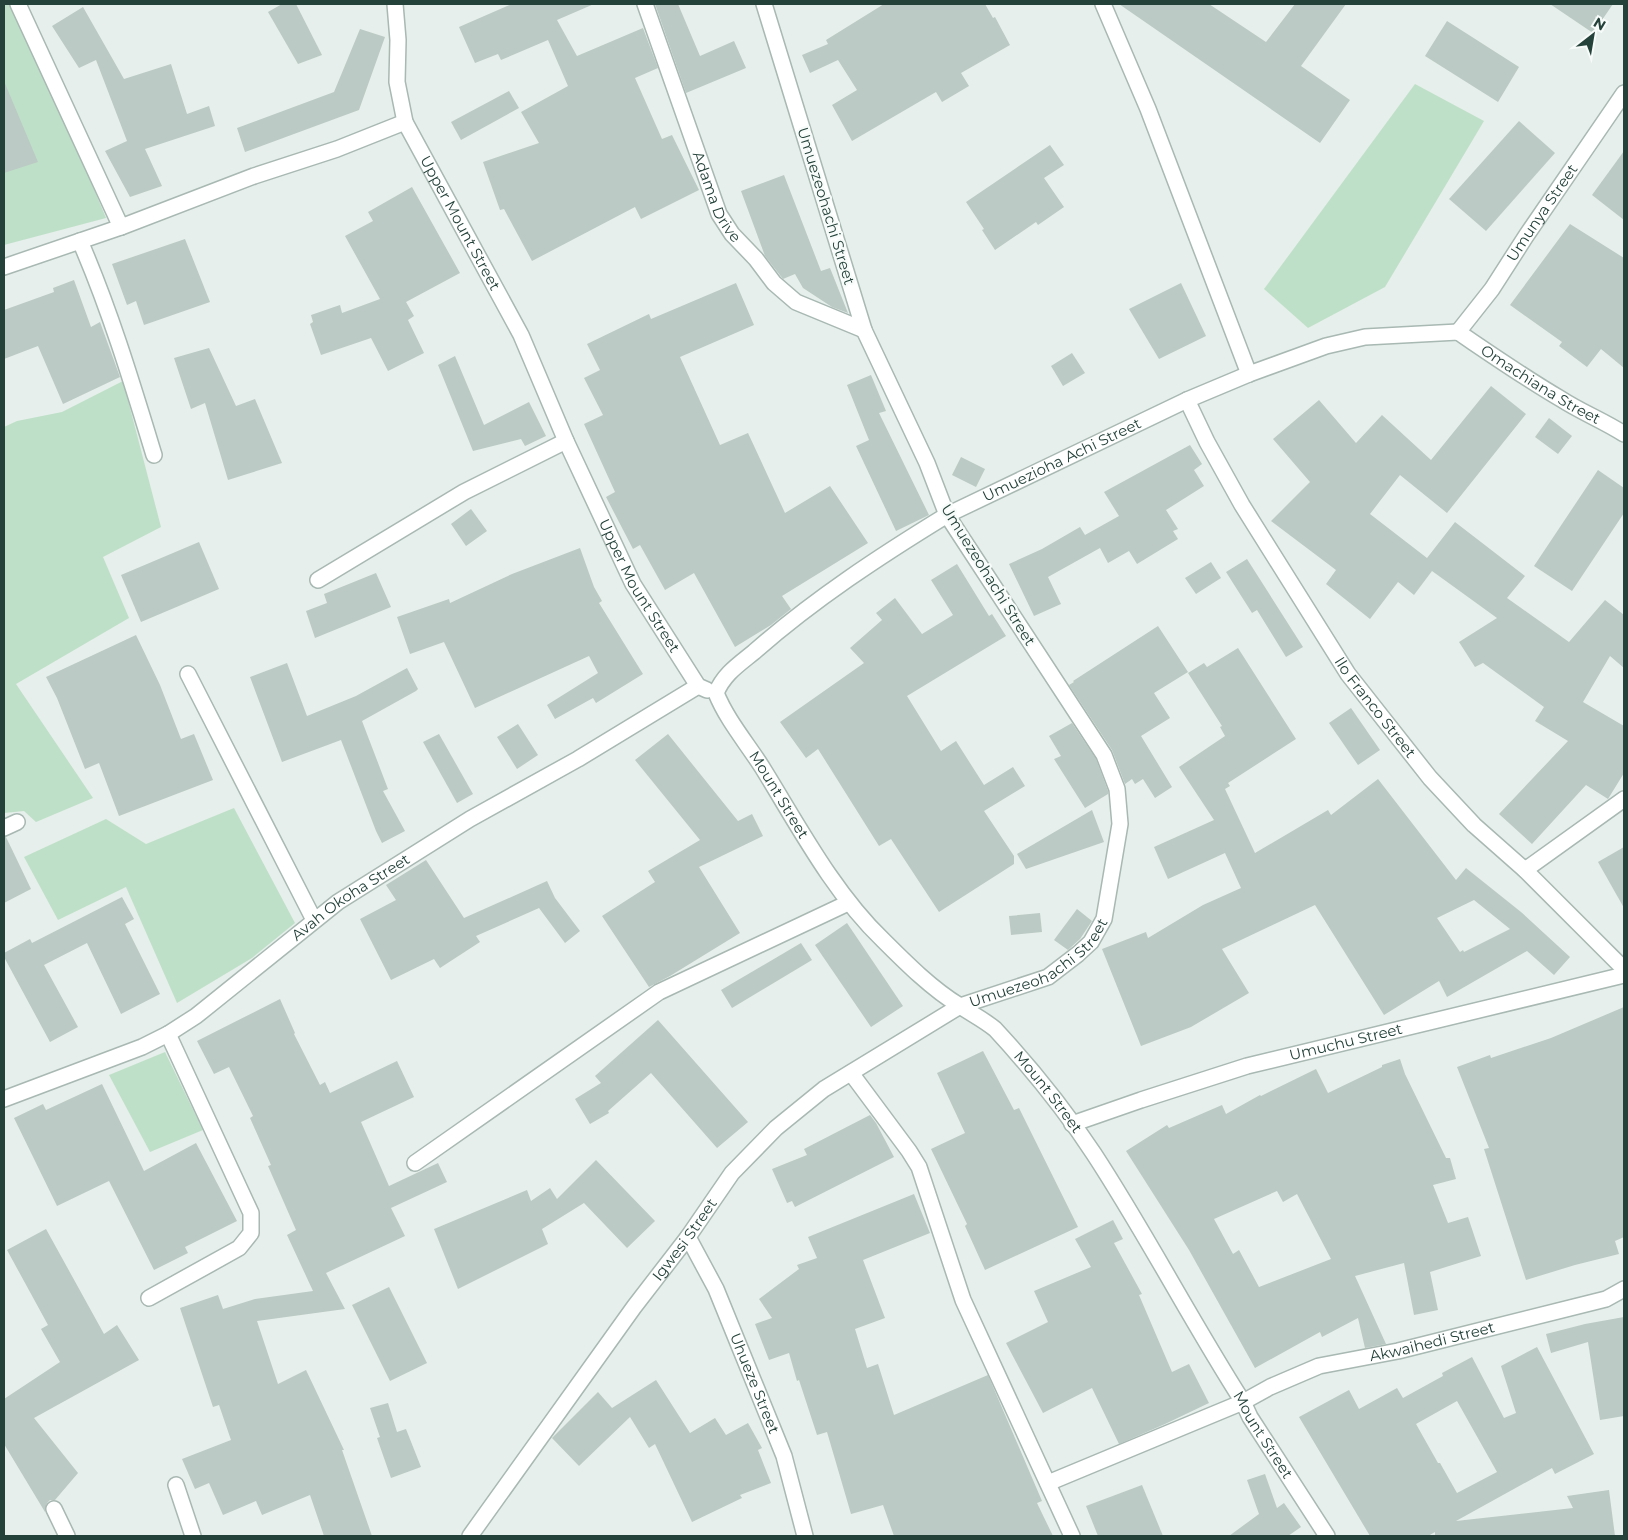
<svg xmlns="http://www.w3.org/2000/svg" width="1628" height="1540" viewBox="0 0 1628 1540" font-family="Montserrat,sans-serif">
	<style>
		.green { fill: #bfe0c8 }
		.building { fill: #bbcac4; fill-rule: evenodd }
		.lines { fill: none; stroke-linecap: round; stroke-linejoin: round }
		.street-casing { stroke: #a8b8b2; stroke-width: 18 }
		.street { stroke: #fff; stroke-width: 15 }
		.labels { text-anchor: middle; stroke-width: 4.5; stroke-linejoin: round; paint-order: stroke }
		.street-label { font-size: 15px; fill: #24423a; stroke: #f7fbf9 }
	</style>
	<rect width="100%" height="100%" fill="#e6efeb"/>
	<g class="green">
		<path d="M4,4H17L106,218L4,245Z"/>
		<path d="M1415,84L1484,121L1385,287L1308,328L1264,289Z"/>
		<path d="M123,381L161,527L103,557L129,618L16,684L93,798L36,822L24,811L4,813V427L17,421L62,412Z"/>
		<path d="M234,808L295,923L252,958L177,1003L126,887L58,920L24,857L106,819L146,844Z"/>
		<path d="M165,1052L203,1130L150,1152L109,1075Z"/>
	</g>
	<g class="building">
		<path d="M282,4H296L322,55L298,64L268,12Z"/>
		<path d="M512,4H594L557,20L577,56L643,28L658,68L635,78L662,139L672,135L699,190L641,219L635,207L532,261L504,209L500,210L483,162L539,143L521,112L568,86L548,40L501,60L498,54L475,63L459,27Z"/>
		<path d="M655,4H678L700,56L734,41L746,68L686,93Z"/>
		<path d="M884,4H985L993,18L995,17L1010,45L961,73L969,86L942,102L936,92L852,141L832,105L857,90L838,60L810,73L802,55L828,44L826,40Z"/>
		<path d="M1119,4H1209L1266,42L1295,4H1346L1301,66L1350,100L1320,143Z"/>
		<path d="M1550,4H1613L1593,33Z"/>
		<path d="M83,7L124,79L171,64L187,114L209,106L215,126L145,149L162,186L130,197L105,151L127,141L96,60L79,68L52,26Z"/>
		<path d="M1447,21L1519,67L1498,102L1425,56Z"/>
		<path d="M360,29L385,37L359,110L245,152L237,128L334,92Z"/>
		<path d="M4,81L38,162L4,173Z"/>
		<path d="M509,91L519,108L461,140L451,122Z"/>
		<path d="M1519,121L1555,153L1486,231L1449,199Z"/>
		<path d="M1050,145L1064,165L1044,178L1064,207L1038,225L1036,222L995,250L982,230L984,229L966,202Z"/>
		<path d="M1624,151V220L1592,195Z"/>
		<path d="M784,175L821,271L830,268L848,313L832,307L803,288L795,274L783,279L765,256L741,191Z"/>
		<path d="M412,187L460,273L406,302L414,316L408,320L424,353L388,371L371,338L321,355L310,324L313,322L311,315L340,305L342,313L380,299L345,236L373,221L368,212Z"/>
		<path d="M1570,224L1624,258V368L1601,349L1587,367L1559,346L1562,342L1510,305Z"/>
		<path d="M185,239L210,302L144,325L136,301L127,305L112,264Z"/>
		<path d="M74,280L91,327L100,322L120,377L63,404L38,346L4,359V310L54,292L53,288Z"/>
		<path d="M736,283L754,325L680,357L720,445L748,433L785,513L830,486L868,543L782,596L791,609L771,625L735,647L694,573L665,590L640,545L633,549L606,497L615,492L584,424L603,415L584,378L600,370L587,344L649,314L651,319Z"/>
		<path d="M1181,283L1206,336L1159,359L1129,309Z"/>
		<path d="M209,348L236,406L255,399L282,463L228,480L205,403L191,409L174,358Z"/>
		<path d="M1072,353L1085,373L1063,386L1051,366Z"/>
		<path d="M455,356L484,425L529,402L546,436L525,446L521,439L473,451L438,365Z"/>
		<path d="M871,375L886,411L879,413L929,515L896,531L856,446L869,440L847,385Z"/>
		<path d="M1491,386L1526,414L1447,513L1400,475L1370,514L1427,558L1455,522L1525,576L1507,598L1569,642L1605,600L1624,615V668L1610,656L1583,702L1624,726V773L1608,799L1586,785L1532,844L1499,814L1568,741L1535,721L1544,707L1483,663L1475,667L1459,642L1497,618L1432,571L1414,595L1398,582L1370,619L1326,584L1336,570L1271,521L1310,482L1273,439L1319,400L1356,443L1382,415L1431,460Z"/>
		<path d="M1549,418L1572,436L1558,454L1535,437Z"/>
		<path d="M1190,445L1202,464L1194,470L1204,486L1166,510L1178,529L1173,531L1178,539L1137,564L1129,551L1108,563L1100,548L1048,577L1061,604L1034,616L1009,564L1042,549L1080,527L1085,535L1119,516L1104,492Z"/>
		<path d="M961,457L985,469L976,487L952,475Z"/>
		<path d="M1598,470L1624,488V513L1572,591L1534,566Z"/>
		<path d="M471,509L487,531L466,546L451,524Z"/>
		<path d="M199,542L219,589L141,622L121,575Z"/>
		<path d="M580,548L594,587L602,601L599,603L643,674L596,703L593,698L555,719L547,705L598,673L589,656L475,708L444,642L410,654L397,617L449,599L450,603L512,574Z"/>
		<path d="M1247,559L1303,647L1286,657L1257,610L1252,613L1226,572Z"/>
		<path d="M1211,562L1221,578L1196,594L1185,578Z"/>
		<path d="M957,564L989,616L992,614L1006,636L907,696L941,751L956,741L984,785L1013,767L1025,786L984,811L1014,856V864L939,912L891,839L879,846L818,749L806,758L780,722L864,663L850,648L882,620L876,613L895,598L922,634L953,615L931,580Z"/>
		<path d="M376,573L391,607L315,638L306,611L327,603L324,594Z"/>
		<path d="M1158,626L1188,672L1154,693L1170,718L1141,736L1172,787L1155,798L1143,779L1135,784L1132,779L1125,784L1112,750L1069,685L1074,682L1073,681Z"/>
		<path d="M136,635L160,685L181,739L194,734L213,780L119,816L99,763L85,769L57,698L46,677Z"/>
		<path d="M1238,648L1296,739L1228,783L1230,786L1225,789L1255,853L1328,810L1331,815L1378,779L1456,880L1466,868L1521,912L1570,957L1554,975L1527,951L1447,997L1439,981L1384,1015L1315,905L1222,949L1249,993L1191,1027L1141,1046L1102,949L1146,932L1148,938L1203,905L1241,888L1225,853L1168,879L1154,847L1214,820L1179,767L1225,736L1220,727L1222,726L1188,673L1204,663L1207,667ZM1474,900L1510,929L1464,952L1463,950L1460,952L1437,918Z"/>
		<path d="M287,663L307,716L356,696L407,668L418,689L416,691L362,721L388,789L383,791L405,831L382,843L376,831L341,740L282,762L250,677Z"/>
		<path d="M1351,708L1380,750L1358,765L1329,723Z"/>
		<path d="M1072,723L1096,759L1108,791V794L1085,808L1054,759L1061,756L1049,736Z"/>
		<path d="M518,724L538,755L517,769L497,737Z"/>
		<path d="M439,734L473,794L457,803L423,742Z"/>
		<path d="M668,734L738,821L752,814L763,836L699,867L740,933L670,976L649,987L602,916L655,882L648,871L700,840L635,760Z"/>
		<path d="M1092,810L1104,842L1026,869L1017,854Z"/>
		<path d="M4,837H6L31,889L4,903Z"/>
		<path d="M1624,847V908L1598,862Z"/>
		<path d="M426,860L464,918L547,881L555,898L580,931L565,943L539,908L476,936L480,942L440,968L434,959L391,980L360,919L396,900L386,885Z"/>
		<path d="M122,897L134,919L125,924L160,994L121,1014L87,943L44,965L78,1027L50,1042L4,957V953L30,939L32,943Z"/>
		<path d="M1077,909L1092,921L1080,939L1068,950L1054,940Z"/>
		<path d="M1040,913L1042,932L1011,935L1009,916Z"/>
		<path d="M847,923L903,1006L871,1027L815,945Z"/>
		<path d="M801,943L812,960L732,1008L721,990Z"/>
		<path d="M280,999L295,1033L294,1034L320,1085L325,1082L330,1093L397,1061L414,1097L361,1122L389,1186L438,1163L447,1182L391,1208L405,1236L326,1273L345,1309L257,1321L278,1384L306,1370L344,1450H342L372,1536H324L310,1495L262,1515L256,1501L223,1515L209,1483L195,1489L182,1459L231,1440L219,1405L213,1407L180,1308L218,1295L223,1309L255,1299L313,1291L287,1235L296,1230L268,1166L271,1165L250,1118L253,1116L229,1067L214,1074L197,1041Z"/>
		<path d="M1624,1007V1237L1615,1241L1619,1254L1575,1265L1526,1280L1484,1149L1489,1148L1457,1067L1490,1055L1491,1058L1551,1038Z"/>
		<path d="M658,1020L748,1122L717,1148L651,1073L608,1111L609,1113L590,1124L575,1099L601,1083L595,1076Z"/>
		<path d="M983,1051L1014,1110L1019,1108L1078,1227L985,1270L965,1226L967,1224L931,1149L965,1133L937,1073Z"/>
		<path d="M1400,1059L1405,1074L1446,1158H1450L1456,1179L1433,1185L1448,1223L1468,1217L1481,1256L1430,1272L1438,1310L1414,1315L1404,1263L1355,1276L1386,1344L1365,1348L1358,1318L1322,1337L1320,1332L1255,1368L1189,1250L1126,1151L1167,1125L1169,1128L1222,1105L1226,1114L1260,1095L1261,1096L1316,1069L1328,1093L1382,1067V1065ZM1277,1191L1283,1202L1297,1194L1331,1259L1259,1287L1239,1250L1233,1254L1214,1219Z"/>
		<path d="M102,1084L144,1171L196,1143L237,1221L185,1247L188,1253L154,1270L109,1181L57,1206L14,1118L43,1104L46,1110Z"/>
		<path d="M870,1115L876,1123L894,1157L795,1207L792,1201L787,1203L772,1169L807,1155L804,1149Z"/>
		<path d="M596,1160L655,1221L627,1248L584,1203L542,1229L548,1244L458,1289L434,1229L527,1190L531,1201L550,1188L557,1199Z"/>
		<path d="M914,1194L930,1233L863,1260L885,1318L855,1329L867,1368L878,1364L894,1415L988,1375L1042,1501L1037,1503L1053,1536H894L883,1505L851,1514L827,1432L817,1435L799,1380L797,1381L789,1353L769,1360L755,1324L772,1318L759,1299L799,1269L797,1265L817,1258L808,1237Z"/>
		<path d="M1113,1220L1123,1239L1114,1243L1142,1294L1139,1295L1172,1372L1189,1364L1209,1403L1165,1424L1119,1444L1092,1388L1043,1413L1006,1343L1048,1322L1034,1291L1091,1267L1075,1239Z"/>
		<path d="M46,1229L104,1334L117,1325L139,1360L34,1418L78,1473L55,1500H50L47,1503L45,1512L4,1444V1399L60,1362L41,1329L48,1325L7,1250Z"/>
		<path d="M389,1287L427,1363L390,1381L352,1305Z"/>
		<path d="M1624,1317V1416L1600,1420L1588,1342L1551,1353L1546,1334L1585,1324Z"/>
		<path d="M1537,1347L1594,1454L1555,1474L1552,1468L1456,1521L1573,1508L1567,1496L1609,1490L1615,1536H1435V1532L1428,1536H1370L1299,1417L1349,1390L1359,1409L1397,1388L1403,1398L1443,1376L1442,1373L1472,1357L1504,1418L1516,1413L1501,1366ZM1457,1401L1497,1472L1457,1493L1440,1463H1438L1416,1424Z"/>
		<path d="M656,1380L690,1433L715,1418L726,1435L748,1423L762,1448L758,1450L771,1483L740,1495L742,1498L692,1522L655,1444L649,1448L630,1417L579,1466L552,1438L598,1392L612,1408Z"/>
		<path d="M388,1403L397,1432L406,1429L421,1467L391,1478L377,1438L380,1437L370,1408Z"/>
		<path d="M1265,1474L1277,1508L1284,1503L1301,1527L1288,1536H1229L1259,1514L1247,1480Z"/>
		<path d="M1142,1485L1163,1536H1098L1086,1506Z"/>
	</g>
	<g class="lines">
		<defs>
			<g id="street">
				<path d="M18,4L121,227"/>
				<path id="s1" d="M395,4L398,40L397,82L405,122L521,335L566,441L633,584L698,686L707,690"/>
				<path id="s2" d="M645,4L719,214L732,234L756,259L774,283L796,302L864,330"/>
				<path d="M1103,4L1148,109L1249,374"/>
				<path d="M80,241C110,310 132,383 154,455"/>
				<path d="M4,267L121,227L254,176L337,149L405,122"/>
				<path id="s3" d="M1458,332L1492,289L1526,236L1624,93"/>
				<path id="s4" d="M1458,332C1492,355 1525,378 1561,399C1581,412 1604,421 1624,434"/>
				<path id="s5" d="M1187,400L1207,442L1242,505L1348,674L1430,778L1474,825L1525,870L1624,969"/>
				<path d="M318,580L464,492L566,441"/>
				<path d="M188,674L314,920"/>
				<path id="s6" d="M716,693C727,720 746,742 762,767C798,825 833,892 883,940C906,963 932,989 960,1006C972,1014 984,1020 995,1029C1031,1068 1065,1110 1094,1154C1147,1235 1191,1321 1243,1402L1250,1417L1327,1536"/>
				<path id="s7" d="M716,693C724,674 738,665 754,652C813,600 880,556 947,515L1187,400L1249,374L1326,346L1365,337L1458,332"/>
				<path d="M4,828L17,822"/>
				<path d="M1525,870L1624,799"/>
				<path d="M851,1073L909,1151L919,1167L963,1300L1072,1536"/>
				<path id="s8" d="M4,1099L142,1047L168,1034L196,1016L338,902L470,819L578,759L698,686"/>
				<path id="s9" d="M1072,1124L1141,1100L1247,1066L1624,975"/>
				<path d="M415,1163L659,992L848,903"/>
				<path id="s10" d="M688,1237L716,1289L784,1456L805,1536"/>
				<path d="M149,1298L239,1248L251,1233V1213L168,1034"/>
				<path id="s11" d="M1048,1483L1243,1402L1270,1387L1319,1366L1398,1351L1606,1299L1624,1289"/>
				<path d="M176,1485L193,1536"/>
				<path d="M54,1509L67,1536"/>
				<path id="s12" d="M470,1536L634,1307L688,1237L732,1173L776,1128L824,1089L960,1006L1048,977L1078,954L1091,942L1104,919L1120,824L1117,789L1104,755L947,515L927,463L864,330L764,4"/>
			</g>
		</defs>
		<use href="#street" class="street-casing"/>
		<use href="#street" class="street"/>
	</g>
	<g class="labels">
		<g class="street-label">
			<text dy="5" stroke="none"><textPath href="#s2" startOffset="206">Adama Drive</textPath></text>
			<text transform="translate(826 206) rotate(73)" y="5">Umuezeohachi Street</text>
			<text dy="5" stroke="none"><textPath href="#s3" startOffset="146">Umunya Street</textPath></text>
			<text dy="5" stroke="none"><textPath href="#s1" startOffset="234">Upper Mount Street</textPath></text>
			<text dy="5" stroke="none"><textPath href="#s4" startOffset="98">Omachiana Street</textPath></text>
			<text dy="5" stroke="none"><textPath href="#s7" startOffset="421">Umuezioha Achi Street</textPath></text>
			<text transform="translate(988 575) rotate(58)" y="5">Umuezeohachi Street</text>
			<text dy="5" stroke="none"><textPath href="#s1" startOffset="639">Upper Mount Street</textPath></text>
			<text dy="5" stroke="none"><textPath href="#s5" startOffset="361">Ilo Franco Street</textPath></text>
			<text dy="5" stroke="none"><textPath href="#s6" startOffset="120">Mount Street</textPath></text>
			<text dy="5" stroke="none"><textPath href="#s8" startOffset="405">Avah Okoha Street</textPath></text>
			<text dy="5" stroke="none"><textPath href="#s12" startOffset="824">Umuezeohachi Street</textPath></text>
			<text dy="5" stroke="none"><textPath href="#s9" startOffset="286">Umuchu Street</textPath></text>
			<text dy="5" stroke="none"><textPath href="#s6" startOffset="525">Mount Street</textPath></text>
			<text dy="5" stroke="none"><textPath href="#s12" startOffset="366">Igwesi Street</textPath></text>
			<text dy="5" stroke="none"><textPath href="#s11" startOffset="411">Akwaihedi Street</textPath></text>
			<text dy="5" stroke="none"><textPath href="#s10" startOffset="161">Uhueze Street</textPath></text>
			<text dy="5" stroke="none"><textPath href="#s6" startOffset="930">Mount Street</textPath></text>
		</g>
	</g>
	<rect width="1628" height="1540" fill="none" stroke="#24423a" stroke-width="10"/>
	<g transform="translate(1593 35) rotate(31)" stroke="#f7fbf9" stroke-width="4" paint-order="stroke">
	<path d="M0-4L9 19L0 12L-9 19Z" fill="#24423a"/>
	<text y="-8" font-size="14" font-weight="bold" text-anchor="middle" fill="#24423a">N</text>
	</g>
</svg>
